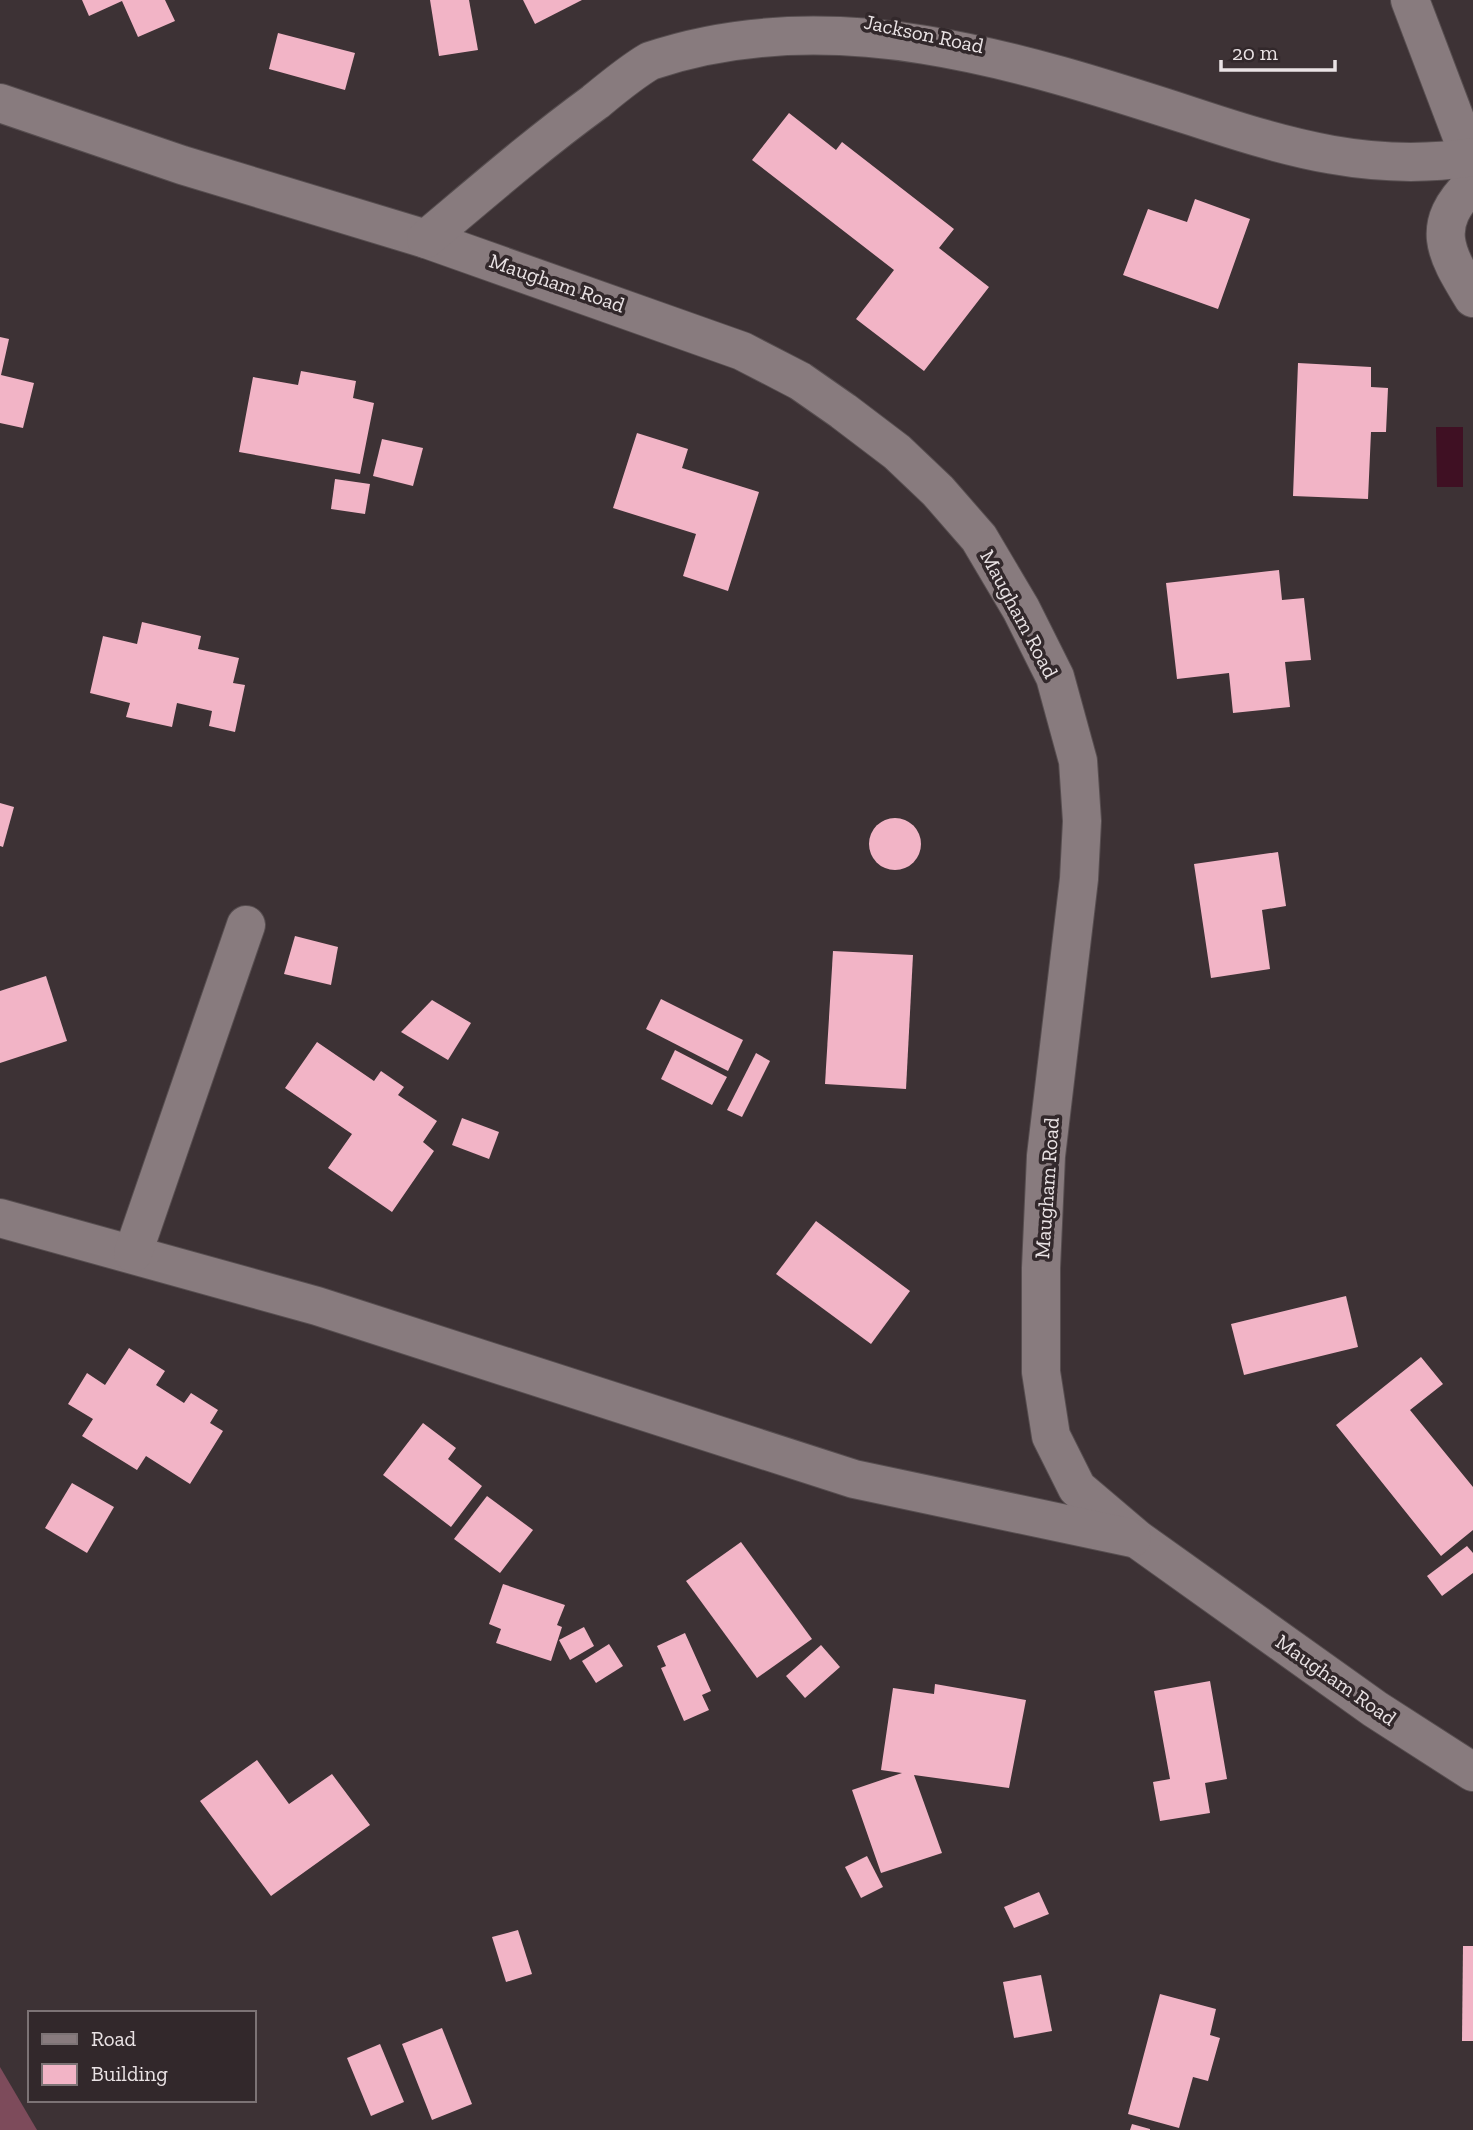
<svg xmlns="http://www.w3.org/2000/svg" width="1473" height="2130" viewBox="0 0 1473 2130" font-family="'Zilla Slab',serif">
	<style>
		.green { fill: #7d4b5b }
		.water { fill: #3f1023 }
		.building { fill: #f2b4c6 }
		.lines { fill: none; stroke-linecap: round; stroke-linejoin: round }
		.minor-casing { stroke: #574e50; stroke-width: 40 }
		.minor { stroke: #887b7e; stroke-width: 38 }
		.labels { text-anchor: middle; stroke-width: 7; stroke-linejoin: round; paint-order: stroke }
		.street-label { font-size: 21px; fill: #eae3e5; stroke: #32282b }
	</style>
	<rect width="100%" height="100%" fill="#3d3235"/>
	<path class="green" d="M0,2067L37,2130H0Z"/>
	<path class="water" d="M1436,427H1463V487H1437Z"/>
	<g class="building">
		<path d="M82,0H165L175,21L138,37L122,1L89,16Z"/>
		<path d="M430,0H469L478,50L439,56Z"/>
		<path d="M523,0H582L535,24Z"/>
		<path d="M278,33L355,53L345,90L269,69Z"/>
		<path d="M789,113L836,150L842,142L954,229L939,248L989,287L924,371L856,319L894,270L752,160Z"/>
		<path d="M1195,199L1250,219L1218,309L1123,275L1148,209L1187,222Z"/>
		<path d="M0,337L9,339L1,375L34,383L23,428L0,423Z"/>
		<path d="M1298,363L1371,367V387L1388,388L1386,432H1371L1368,499L1293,496Z"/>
		<path d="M301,371L356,381L353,398L374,403L360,474L239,452L253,377L298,385Z"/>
		<path d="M637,433L688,449L682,468L759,492L728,591L683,576L696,534L613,508Z"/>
		<path d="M382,439L423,448L413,486L373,476Z"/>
		<path d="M335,479L370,484L365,514L331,509Z"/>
		<path d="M1279,570L1282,600L1304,598L1311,660L1285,662L1290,707L1233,713L1229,673L1177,679L1166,583Z"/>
		<path d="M142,622L201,636L198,649L239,658L233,683L245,685L235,732L209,726L212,711L177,703L172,727L126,717L130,703L90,693L103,636L137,644Z"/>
		<path d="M0,803L14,807L3,847L0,846Z"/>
		<circle cx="895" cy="844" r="26"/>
		<path d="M1278,852L1286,906L1262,910L1270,969L1211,978L1194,864Z"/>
		<path d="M295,936L338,947L331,985L284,974Z"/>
		<path d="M833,951L913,955L906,1089L825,1084Z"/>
		<path d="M46,976L67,1041L0,1063V991Z"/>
		<path d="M661,999L743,1040L728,1071L646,1029Z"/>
		<path d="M432,1000L471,1023L448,1060L401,1032Z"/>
		<path d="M317,1042L374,1081L381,1071L404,1087L398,1095L437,1121L423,1142L434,1151L392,1212L328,1168L352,1134L285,1088Z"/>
		<path d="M675,1050L727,1077L712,1105L661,1079Z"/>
		<path d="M756,1053L770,1061L742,1117L727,1110Z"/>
		<path d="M462,1118L499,1132L489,1159L452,1145Z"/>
		<path d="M816,1221L910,1291L871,1344L776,1274Z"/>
		<path d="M1346,1296L1358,1347L1244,1375L1231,1324Z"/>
		<path d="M129,1348L165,1371L156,1385L184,1403L191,1393L218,1410L210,1423L223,1431L190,1484L146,1456L137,1470L82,1436L93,1419L68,1404L87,1373L105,1385Z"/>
		<path d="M1421,1357L1443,1384L1410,1410L1473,1487V1530L1441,1556L1336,1425Z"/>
		<path d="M423,1423L456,1448L448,1459L482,1486L451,1527L383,1475Z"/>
		<path d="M72,1483L114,1507L87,1553L45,1528Z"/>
		<path d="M487,1496L533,1530L500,1573L454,1539Z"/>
		<path d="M741,1542L812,1639L757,1678L686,1581Z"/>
		<path d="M1467,1546L1473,1553V1573L1442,1596L1427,1576Z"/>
		<path d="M503,1584L565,1605L557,1625L562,1627L551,1661L496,1643L501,1629L489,1624Z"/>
		<path d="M584,1627L594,1646L570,1660L559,1640Z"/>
		<path d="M685,1633L711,1691L702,1695L709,1710L684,1721L661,1668L666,1666L657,1646Z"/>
		<path d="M609,1644L623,1666L596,1683L582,1661Z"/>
		<path d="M821,1645L840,1667L805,1698L786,1676Z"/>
		<path d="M1210,1681L1227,1779L1205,1783L1210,1813L1160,1821L1153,1782L1170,1779L1154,1691Z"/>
		<path d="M935,1684L1026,1700L1009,1788L914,1775L942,1853L881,1873L852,1790L902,1773L881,1770L893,1688L934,1694Z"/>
		<path d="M257,1760L289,1804L332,1774L370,1825L271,1896L200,1801Z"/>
		<path d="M867,1856L883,1887L861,1898L845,1867Z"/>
		<path d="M1039,1892L1049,1914L1014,1928L1004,1907Z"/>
		<path d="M518,1930L532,1974L506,1982L492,1937Z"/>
		<path d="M1463,1946H1473V2041H1462Z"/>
		<path d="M1041,1975L1052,2031L1014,2038L1003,1982Z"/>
		<path d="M1160,1994L1216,2009L1210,2035L1220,2038L1208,2081L1193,2077L1179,2128L1128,2114Z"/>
		<path d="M442,2028L472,2104L432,2120L402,2044Z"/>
		<path d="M380,2044L404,2102L371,2116L347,2058Z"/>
		<path d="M1132,2124L1150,2129V2130H1130Z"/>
	</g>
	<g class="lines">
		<defs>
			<g id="minor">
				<path d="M1410,0L1470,158"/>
				<path d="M0,103L182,165L426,239L742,351L800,381L843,411L897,452L938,491L979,538L1021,609L1055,677L1078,761L1082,821L1079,879L1046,1156L1041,1268V1372L1051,1436L1077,1488L1137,1539L1375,1709L1473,1772"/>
				<path d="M1473,183C1429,226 1445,252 1473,298"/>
				<path d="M426,239C482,192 536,145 595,102C612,88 631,72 650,61C831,0 1018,60 1194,117C1288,148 1373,173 1473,157"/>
				<path d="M0,1218L317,1306L854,1479L1132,1538"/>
				<path d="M133,1253L246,925"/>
			</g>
		</defs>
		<use href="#minor" class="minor-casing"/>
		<use href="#minor" class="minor"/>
	</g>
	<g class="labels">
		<g class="street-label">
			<text transform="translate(924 34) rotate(12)" y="7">Jackson Road</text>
			<text transform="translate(557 283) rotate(19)" y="7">Maugham Road</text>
			<text transform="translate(1019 614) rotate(62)" y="7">Maugham Road</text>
			<text transform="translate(1047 1188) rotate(-86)" y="7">Maugham Road</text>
			<text transform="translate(1336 1680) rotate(35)" y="7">Maugham Road</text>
		</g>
	</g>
	<rect x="28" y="2011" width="228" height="91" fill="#32282b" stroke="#7c7375" stroke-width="2"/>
	<rect x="42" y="2034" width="35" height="10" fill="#887b7e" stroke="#7c7375" stroke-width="2"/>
	<text x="91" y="2046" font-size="21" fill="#eae3e5">Road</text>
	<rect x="42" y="2064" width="35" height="21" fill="#f2b4c6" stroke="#7c7375" stroke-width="2"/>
	<text x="91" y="2081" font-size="21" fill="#eae3e5">Building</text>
	<path d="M1221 60v10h114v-10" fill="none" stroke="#eae3e5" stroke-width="3.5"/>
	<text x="1232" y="60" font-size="21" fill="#eae3e5" stroke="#32282b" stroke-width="5" paint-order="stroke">20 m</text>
</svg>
